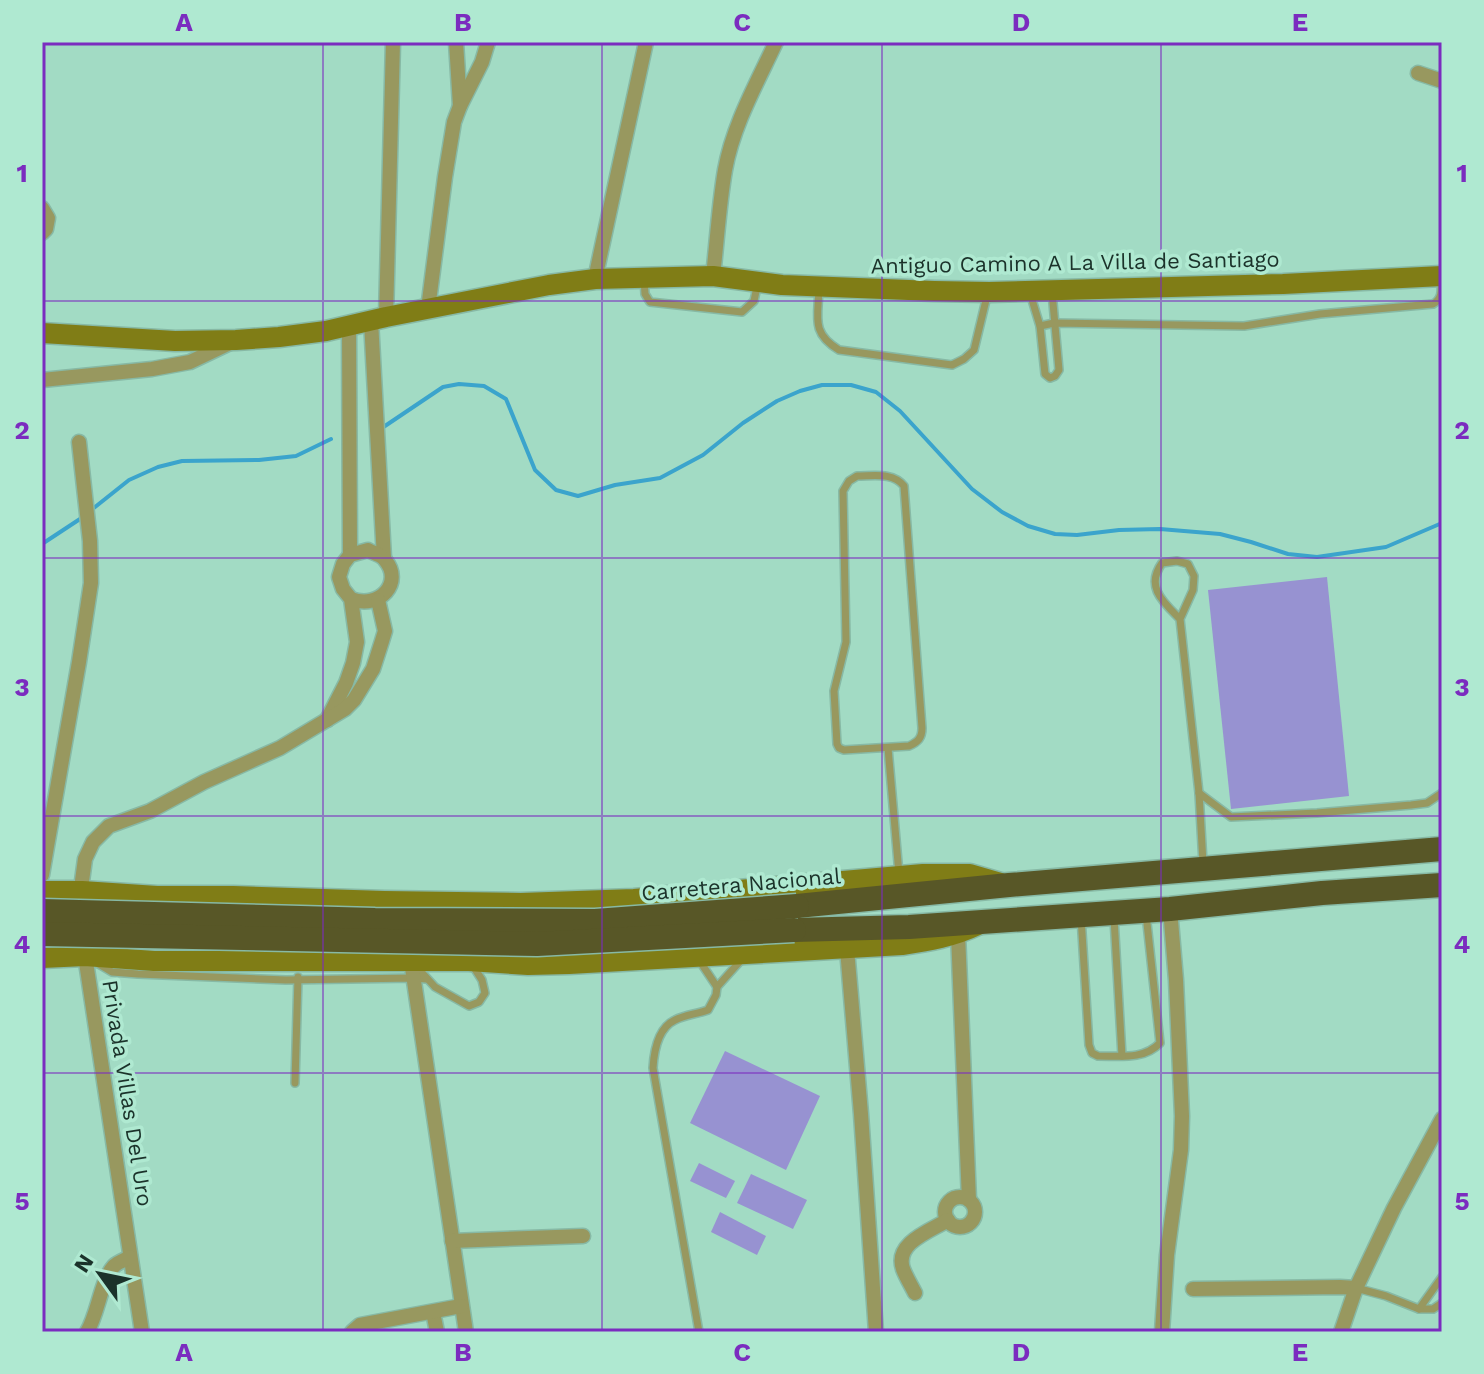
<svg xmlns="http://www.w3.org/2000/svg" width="1484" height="1374" viewBox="0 0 1484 1374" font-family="'Work Sans',sans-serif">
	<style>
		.garden { fill: #9792d1 }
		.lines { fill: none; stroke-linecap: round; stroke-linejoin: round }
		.stream { stroke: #3ba4cc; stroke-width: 4 }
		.lane-casing { stroke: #87b9a5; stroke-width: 10 }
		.street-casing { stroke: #87b9a5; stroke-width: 17 }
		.secondary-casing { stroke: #87b9a5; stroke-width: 23 }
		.highway-casing { stroke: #87b9a5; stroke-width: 27 }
		.lane { stroke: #98985f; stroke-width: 7 }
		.street { stroke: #98985f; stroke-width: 14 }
		.secondary { stroke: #807d16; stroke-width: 20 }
		.highway { stroke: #585727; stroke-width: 24 }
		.highway-bridge-casing { stroke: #87b9a5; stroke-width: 27; stroke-linecap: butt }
		.highway-bridge { stroke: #585727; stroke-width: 24 }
		.grid { fill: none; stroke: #7b2cbf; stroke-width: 2; stroke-opacity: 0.55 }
		.labels { text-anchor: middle; stroke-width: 7; stroke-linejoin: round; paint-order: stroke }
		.street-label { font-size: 22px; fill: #1b322a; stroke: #afe9d1 }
		.neatline { fill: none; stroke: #7b2cbf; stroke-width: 3 }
		.grid-label { font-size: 26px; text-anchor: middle; font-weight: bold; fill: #7b2cbf }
	</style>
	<rect width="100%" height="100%" fill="#a2dbc4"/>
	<g class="garden">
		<path d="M1327,577L1349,796L1231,809L1208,590Z"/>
		<path d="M725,1051L820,1096L786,1170L690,1123Z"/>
		<path d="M699,1163L735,1181L726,1198L690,1181Z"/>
		<path d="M751,1174L807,1200L793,1229L737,1203Z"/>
		<path d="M720,1212L766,1236L757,1255L711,1232Z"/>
	</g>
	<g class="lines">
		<g class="stream">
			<path d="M382,428L443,387L459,384L484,386L506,399L535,470L556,490L578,496L615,485L660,478L703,455L743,423L777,401L800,391L822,385H851L876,392L900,411L972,489L1002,512L1028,526L1055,534L1077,535L1119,530L1160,529L1220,534L1251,542L1288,554L1317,557L1386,547L1442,523"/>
			<path d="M90,511L129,480L158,467L182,461L259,460L296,456L331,439"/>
			<path d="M42,544L83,517"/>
		</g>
		<defs>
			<g id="lane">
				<path d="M644,279L645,294L650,302L742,312L754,301L758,282"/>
				<path d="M819,289C818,318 811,333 839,350L952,365L964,359L974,350L987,296"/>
				<path d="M1030,293L1040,326L1045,374L1050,378L1055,376L1059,370L1052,292"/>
				<path d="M1040,326L1054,323L1244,326L1320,314L1433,304C1444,298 1441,288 1441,276"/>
				<path d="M857,476C874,476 893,472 904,486L922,728C922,738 918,742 909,746L844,750L839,748L837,744L834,691L846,642L843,491L849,481Z"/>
				<path d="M1180,619C1163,602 1145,587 1162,563L1177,561L1188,564L1194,576L1193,590L1180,619L1199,793L1203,863"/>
				<path d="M888,748L899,874"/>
				<path d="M1199,793L1231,817L1317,813L1411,805L1427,803L1442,793"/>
				<path d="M1081,917L1089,1045L1092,1053L1098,1056C1120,1056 1144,1060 1160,1043L1146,914"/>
				<path d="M1114,918L1122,1056"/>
				<path d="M699,960L717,987L743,958"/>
				<path d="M97,963L112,972L138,974L286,980L413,978L426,979"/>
				<path d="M415,965L435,987L469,1006L479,1002L485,993L482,980L473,966"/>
				<path d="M295,1083L298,977"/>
				<path d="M1356,1288L1386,1296L1419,1309H1433L1442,1303"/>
				<path d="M1419,1309L1442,1277"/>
				<path d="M699,1332L653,1068C654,1051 658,1028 675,1020C685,1015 697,1014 708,1010L716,995L717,987"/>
			</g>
			<g id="street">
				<path d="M456,42L460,106"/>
				<path d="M1418,73L1442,81"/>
				<path d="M42,208L48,218L46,229L42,233"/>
				<path d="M713,276C717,241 719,205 725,170C733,125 757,83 776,42"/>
				<path d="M595,279L646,42"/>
				<path d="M428,309L445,177L454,122L460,106L482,62L488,42"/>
				<path d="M386,317L393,42"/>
				<path d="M371,321L384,558"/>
				<path d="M349,326L350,555"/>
				<path d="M42,380L152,369L190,362L232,342"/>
				<path d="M327,720L346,683L353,663L357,642L351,599L343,589L339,577L343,564L350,555L368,550C373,553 382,555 385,560C404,582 380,610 351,599"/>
				<path d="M42,875L79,662L91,583L90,541L79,442"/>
				<path d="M83,900L82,881L85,859L93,842L109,826L150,811L204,782L280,748L345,709L354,700L373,669L382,641L385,631L378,600"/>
				<path d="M958,934L969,1200"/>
				<path d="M84,949L142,1332"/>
				<path d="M847,949L861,1114L876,1332"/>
				<path d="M411,961L466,1332"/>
				<circle cx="960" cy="1212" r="15"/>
				<path d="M452,1241L583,1236"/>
				<path d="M1193,1289L1340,1287L1356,1288"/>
				<path d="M915,1293C911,1285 906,1277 903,1269C894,1243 930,1231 948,1220"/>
				<path d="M433,1312L437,1332"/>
				<path d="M87,1332C98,1314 101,1280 114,1266C118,1262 125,1260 130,1257"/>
				<path d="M352,1332L360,1325L461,1306"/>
				<path d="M1162,1332L1167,1255L1181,1150L1182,1116L1176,980L1170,909"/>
				<path d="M1341,1332L1356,1288L1394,1208L1442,1119"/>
			</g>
			<g id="secondary">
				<path d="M42,333L175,341L236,340L279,337L326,331L386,317L549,285L595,279L713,276L782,285L934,291L989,292L1283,284L1442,276"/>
				<path d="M42,891H82L157,896H233L384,901L521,903L634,899L923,874H970L1001,883"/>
				<path d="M42,958L85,956L154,961H469L528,965L569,964L902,945C929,941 953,937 978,925"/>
			</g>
			<g id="highway">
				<path d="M797,906L1009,885L1442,849"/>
				<path d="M794,930L909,927L1170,909L1322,893L1442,885"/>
			</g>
		</defs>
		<use href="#lane" class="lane-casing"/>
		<use href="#street" class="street-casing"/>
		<use href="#secondary" class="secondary-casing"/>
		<use href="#highway" class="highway-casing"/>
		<use href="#lane" class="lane"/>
		<use href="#street" class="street"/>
		<use href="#secondary" class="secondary"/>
		<use href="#highway" class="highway"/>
		<defs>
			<g id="highway-bridge">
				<path d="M42,911L375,920L595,921L797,906"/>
				<path d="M42,934L537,944L794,930"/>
			</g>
		</defs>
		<use href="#highway-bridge" class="highway-bridge-casing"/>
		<use href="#highway-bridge" class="highway-bridge"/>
	</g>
	<path class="grid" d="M323,42V1332M602,42V1332M882,42V1332M1161,42V1332M42,301H1442M42,558H1442M42,816H1442M42,1073H1442"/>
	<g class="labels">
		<g class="street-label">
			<text transform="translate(1075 262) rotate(-1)" y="8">Antiguo Camino A La Villa de Santiago</text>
			<text transform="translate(741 884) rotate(-5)" y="8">Carretera Nacional</text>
			<text transform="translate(128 1093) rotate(81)" y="8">Privada Villas Del Uro</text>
		</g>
	</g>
	<rect width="1484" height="1374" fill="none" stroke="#afe9d1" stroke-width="88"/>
	<g transform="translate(100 1274) rotate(303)" stroke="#afe9d1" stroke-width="6" paint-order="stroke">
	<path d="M0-6L14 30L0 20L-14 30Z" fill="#1b322a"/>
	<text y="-12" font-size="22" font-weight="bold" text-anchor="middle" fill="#1b322a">N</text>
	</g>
	<rect x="44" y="44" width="1396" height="1286" class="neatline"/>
	<g class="grid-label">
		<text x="184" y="31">A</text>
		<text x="463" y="31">B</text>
		<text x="742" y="31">C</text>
		<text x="1021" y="31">D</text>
		<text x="1300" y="31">E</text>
		<text x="22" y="182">1</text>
		<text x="1462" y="182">1</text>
		<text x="22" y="439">2</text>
		<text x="1462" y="439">2</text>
		<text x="22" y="696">3</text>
		<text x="1462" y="696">3</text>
		<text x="22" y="953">4</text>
		<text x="1462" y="953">4</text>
		<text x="22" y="1210">5</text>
		<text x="1462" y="1210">5</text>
		<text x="184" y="1361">A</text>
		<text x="463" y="1361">B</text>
		<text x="742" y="1361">C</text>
		<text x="1021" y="1361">D</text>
		<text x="1300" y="1361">E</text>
	</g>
</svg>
